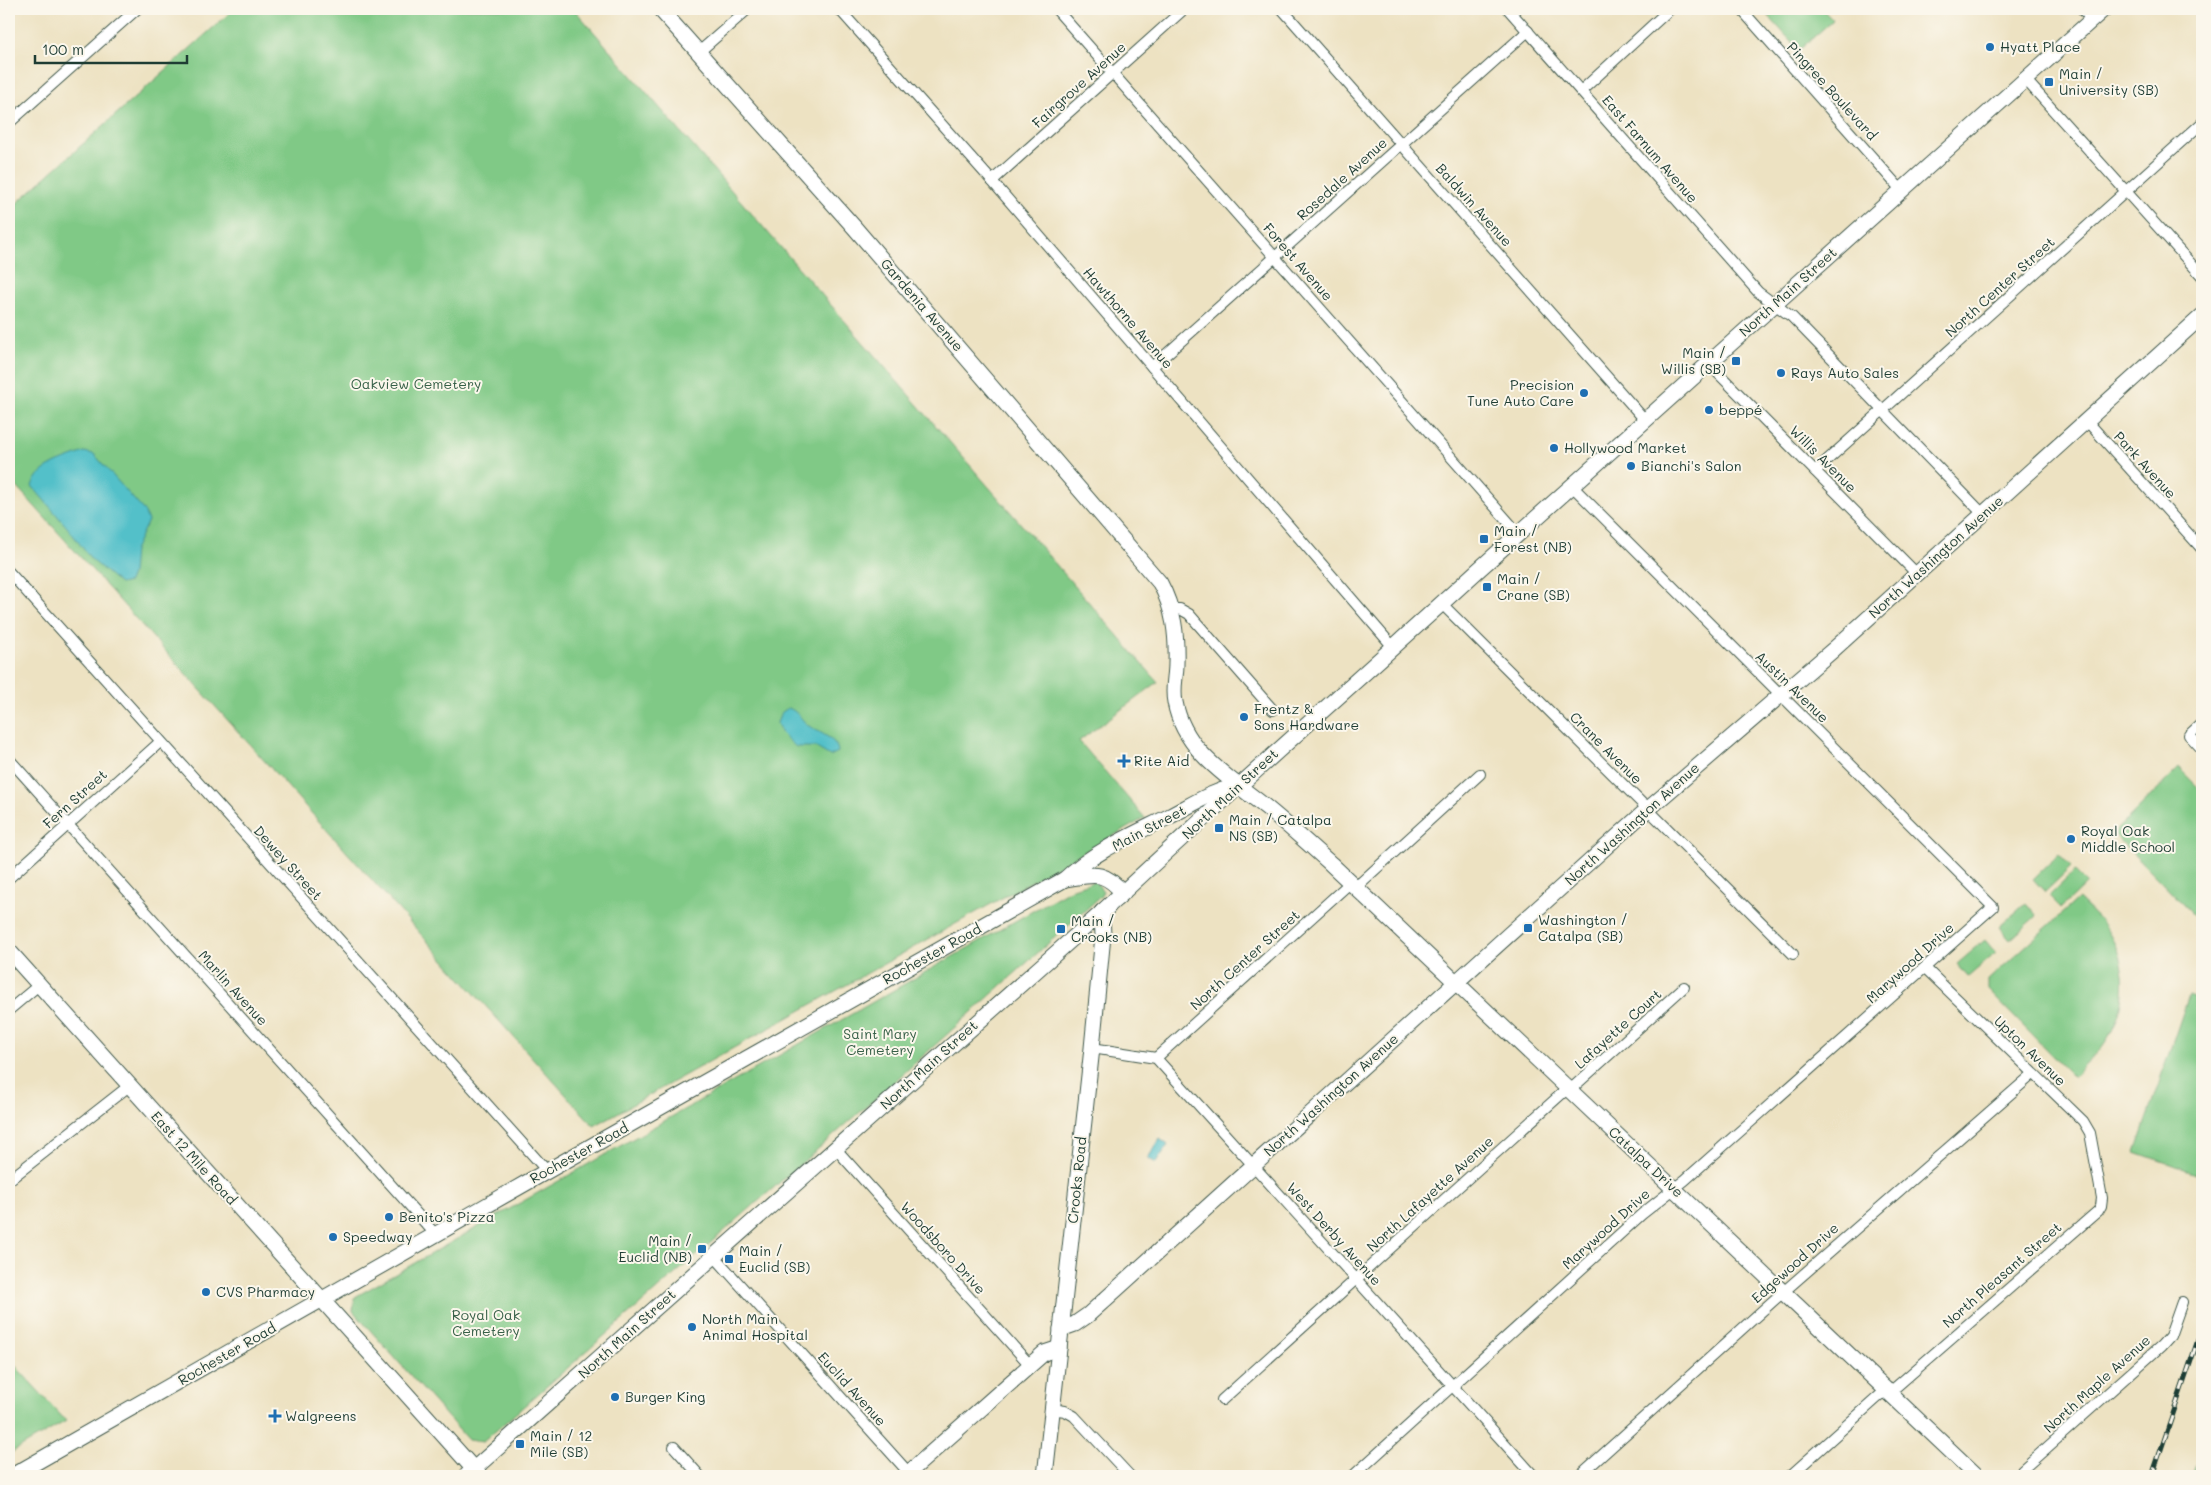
<svg xmlns="http://www.w3.org/2000/svg" width="2211" height="1485" viewBox="0 0 2211 1485" font-family="Mali,sans-serif">
	<style>
		.green { fill: #80c986; stroke: #50835d }
		.water { fill: #52c0c9; stroke: #387e7e }
		.lines { fill: none; stroke-linecap: round; stroke-linejoin: round }
		.street-casing { stroke: #3e5649; stroke-width: 12 }
		.secondary-casing { stroke: #3e5649; stroke-width: 17 }
		.street { stroke: #fff; stroke-width: 10 }
		.secondary { stroke: #fff; stroke-width: 15 }
		.rail-casing { stroke: #1f3d34; stroke-width: 5 }
		.rail { stroke: #fbf7ec; stroke-width: 3; stroke-dasharray: 9; stroke-linecap: butt }
		.poi-dot { fill: #1f6fb2; stroke: #fbf7ec; stroke-width: 2 }
		.labels { text-anchor: middle; stroke-width: 4; stroke-linejoin: round; paint-order: stroke }
		.poi-label { font-size: 14px; fill: #1f3d34; stroke: #fbf7ec; text-anchor: start }
		.street-label { font-size: 14px; fill: #1f3d34; stroke: #fbf7ec }
		.park-label { font-size: 14px; fill: #376048; stroke: #fbf7ec }
	</style>
	<rect width="100%" height="100%" fill="#fbf7ec"/>
	<filter id="ink" filterUnits="userSpaceOnUse"><feTurbulence type="fractalNoise" baseFrequency=".02" numOctaves="2"/><feDisplacementMap in="SourceGraphic" scale="10" xChannelSelector="R" yChannelSelector="G"/><feConvolveMatrix kernelMatrix="1 2 1 2 8 2 1 2 1" color-interpolation-filters="sRGB"/></filter>
	<filter id="wash" filterUnits="userSpaceOnUse"><feTurbulence type="fractalNoise" baseFrequency=".0096" numOctaves="4" result="noise"/><feDisplacementMap in="SourceGraphic" scale="20" xChannelSelector="R" yChannelSelector="G"/><feGaussianBlur stdDeviation="1.12" result="paint"/><feColorMatrix in="noise" values="0 0 0 0 0 0 0 0 0 0 0 0 0 0 0 0 0 1.4 0 .05"/><feComposite in="paint" operator="in"/></filter>
	<g filter="url(#wash)">
		<rect width="100%" height="100%" fill="#ede2c2"/>
		<g class="green">
			<path d="M234,9H574L1158,682L1079,741L1145,818L594,1126L9,478V210Z"/>
			<path d="M1762,9H1822L1833,20L1799,50Z"/>
			<path d="M2179,768L2202,791V924L2113,833Z"/>
			<path d="M2059,854L2071,867L2045,892L2033,879Z"/>
			<path d="M2075,871L2087,883L2061,908L2049,896Z"/>
			<path d="M1095,881L1103,891L1101,896L874,1100L483,1442L468,1440L353,1311L355,1297L1073,888Z"/>
			<path d="M2078,899C2088,909 2100,919 2107,930C2133,970 2127,1017 2098,1052C2090,1061 2081,1069 2073,1077L1988,990V980Z"/>
			<path d="M2026,903L2037,916L2010,940L1999,927Z"/>
			<path d="M1985,940L1996,953L1968,977L1957,964Z"/>
			<path d="M2189,995L2202,1000V1175L2135,1152Z"/>
			<path d="M9,1359L66,1421L9,1454Z"/>
			<path d="M2202,1449V1476H2193Z"/>
		</g>
		<g class="water">
			<path d="M84,452L94,454L144,511L148,521L134,550L132,574L129,582L120,584L91,559L67,527L32,486C39,465 66,460 84,452Z"/>
			<path d="M788,708C798,711 801,720 809,726C819,733 837,738 838,752L830,756L815,747H796L782,734L777,723L781,713Z"/>
			<path d="M1160,1139L1168,1145L1156,1163L1148,1158Z"/>
		</g>
	</g>
	<g filter="url(#ink)">
		<g class="lines">
			<defs>
				<g id="street">
					<path d="M839,9L992,181L1394,648"/>
					<path d="M1056,9L1519,534"/>
					<path d="M1282,9L1645,420"/>
					<path d="M1508,9L1758,292L1792,317L1984,515"/>
					<path d="M1741,9L1902,191"/>
					<path d="M2082,9L2092,20"/>
					<path d="M699,52L748,9"/>
					<path d="M2025,79L2202,276"/>
					<path d="M1581,91L1670,9"/>
					<path d="M9,123L137,9"/>
					<path d="M992,181L1184,9"/>
					<path d="M1709,364L1917,574"/>
					<path d="M1152,367L1528,31"/>
					<path d="M2087,421L2202,549"/>
					<path d="M1815,471L2202,123"/>
					<path d="M9,572L548,1172"/>
					<path d="M1442,604L1793,954"/>
					<path d="M1172,609H1180L1189,614L1273,710"/>
					<path d="M2202,723L2189,735L2202,749"/>
					<path d="M9,759L436,1235"/>
					<path d="M9,878L160,742"/>
					<path d="M1356,887L1480,774"/>
					<path d="M9,1010L40,984"/>
					<path d="M1092,1048L1156,1058L1534,1476"/>
					<path d="M1156,1058L1351,882"/>
					<path d="M1570,1090L1684,987"/>
					<path d="M836,1149L1030,1365"/>
					<path d="M9,1180L129,1086"/>
					<path d="M714,1256L909,1473"/>
					<path d="M1889,1393L2098,1211L2101,1206L2102,1198L2090,1133L2083,1121L1925,968"/>
					<path d="M1222,1400L1568,1088"/>
					<path d="M1052,1409L1065,1411L1074,1416L1130,1476"/>
					<path d="M674,1447L700,1476"/>
					<path d="M1353,1476L1642,1214L1685,1180L1993,907L1572,486"/>
					<path d="M1579,1476L1773,1301L2033,1074"/>
					<path d="M1790,1476L1886,1390"/>
					<path d="M2015,1476L2161,1346L2170,1336L2182,1302"/>
				</g>
				<g id="secondary">
					<path d="M660,9L854,227L1160,583C1174,609 1177,635 1176,664C1176,677 1172,689 1175,702C1184,752 1230,778 1267,808C1289,826 1310,845 1331,864L1977,1476"/>
					<path d="M1065,879C1094,851 1135,834 1170,816C1193,804 1211,792 1236,786"/>
					<path d="M1102,912C1225,796 1352,686 1476,572L2104,9"/>
					<path d="M9,951L480,1476"/>
					<path d="M1061,1329L1075,1324L1088,1315L1639,817L1833,650L2202,316"/>
					<path d="M12,1476L526,1183L1065,879C1093,875 1103,869 1123,893L1116,899"/>
					<path d="M466,1476L1108,907"/>
					<path d="M905,1476L1044,1353L1059,1348"/>
					<path d="M1045,1476L1092,1048L1103,936L1102,912L1107,908"/>
				</g>
			</defs>
			<use href="#street" class="street-casing"/>
			<use href="#secondary" class="secondary-casing"/>
			<use href="#street" class="street"/>
			<use href="#secondary" class="secondary"/>
			<defs>
				<path id="rail" d="M2152,1476L2202,1328"/>
			</defs>
			<use href="#rail" class="rail-casing"/>
			<use href="#rail" class="rail"/>
		</g>
	</g>
	<g class="poi-dot">
		<circle cx="1990" cy="47" r="5"/>
		<rect x="2044" y="77" width="10" height="10" rx="2.5"/>
		<rect x="1731" y="356" width="10" height="10" rx="2.5"/>
		<circle cx="1781" cy="373" r="5"/>
		<circle cx="1584" cy="393" r="5"/>
		<circle cx="1709" cy="410" r="5"/>
		<circle cx="1554" cy="448" r="5"/>
		<circle cx="1631" cy="466" r="5"/>
		<rect x="1479" y="534" width="10" height="10" rx="2.5"/>
		<rect x="1482" y="582" width="10" height="10" rx="2.5"/>
		<circle cx="1244" cy="717" r="5"/>
		<path d="M1121.5 753.5h5v5h5v5h-5v5h-5v-5h-5v-5h5z"/>
		<rect x="1214" y="823" width="10" height="10" rx="2.5"/>
		<circle cx="2071" cy="839" r="5"/>
		<rect x="1523" y="923" width="10" height="10" rx="2.5"/>
		<rect x="1056" y="924" width="10" height="10" rx="2.5"/>
		<circle cx="389" cy="1217" r="5"/>
		<circle cx="333" cy="1237" r="5"/>
		<rect x="697" y="1244" width="10" height="10" rx="2.5"/>
		<rect x="724" y="1254" width="10" height="10" rx="2.5"/>
		<circle cx="206" cy="1292" r="5"/>
		<circle cx="692" cy="1327" r="5"/>
		<circle cx="615" cy="1397" r="5"/>
		<path d="M272.5 1408.5h5v5h5v5h-5v5h-5v-5h-5v-5h5z"/>
		<rect x="515" y="1439" width="10" height="10" rx="2.5"/>
	</g>
	<g class="labels">
		<g class="poi-label">
			<text x="2000" y="52">Hyatt Place</text>
			<text x="2059" y="79">Main /<tspan x="2059" dy="16">University (SB)</tspan></text>
			<text x="1726" y="358" text-anchor="end">Main /<tspan x="1726" dy="16">Willis (SB)</tspan></text>
			<text x="1791" y="378">Rays Auto Sales</text>
			<text x="1574" y="390" text-anchor="end">Precision<tspan x="1574" dy="16">Tune Auto Care</tspan></text>
			<text x="1719" y="415">beppé</text>
			<text x="1564" y="453">Hollywood Market</text>
			<text x="1641" y="471">Bianchi's Salon</text>
			<text x="1494" y="536">Main /<tspan x="1494" dy="16">Forest (NB)</tspan></text>
			<text x="1497" y="584">Main /<tspan x="1497" dy="16">Crane (SB)</tspan></text>
			<text x="1254" y="714">Frentz &amp;<tspan x="1254" dy="16">Sons Hardware</tspan></text>
			<text x="1134" y="766">Rite Aid</text>
			<text x="1229" y="825">Main / Catalpa<tspan x="1229" dy="16">NS (SB)</tspan></text>
			<text x="2081" y="836">Royal Oak<tspan x="2081" dy="16">Middle School</tspan></text>
			<text x="1538" y="925">Washington /<tspan x="1538" dy="16">Catalpa (SB)</tspan></text>
			<text x="1071" y="926">Main /<tspan x="1071" dy="16">Crooks (NB)</tspan></text>
			<text x="399" y="1222">Benito's Pizza</text>
			<text x="343" y="1242">Speedway</text>
			<text x="692" y="1246" text-anchor="end">Main /<tspan x="692" dy="16">Euclid (NB)</tspan></text>
			<text x="739" y="1256">Main /<tspan x="739" dy="16">Euclid (SB)</tspan></text>
			<text x="216" y="1297">CVS Pharmacy</text>
			<text x="702" y="1324">North Main<tspan x="702" dy="16">Animal Hospital</tspan></text>
			<text x="625" y="1402">Burger King</text>
			<text x="285" y="1421">Walgreens</text>
			<text x="530" y="1441">Main / 12<tspan x="530" dy="16">Mile (SB)</tspan></text>
		</g>
		<g class="street-label">
			<text transform="translate(1079 85) rotate(-42)" y="5">Fairgrove Avenue</text>
			<text transform="translate(1832 91) rotate(48)" y="5">Pingree Boulevard</text>
			<text transform="translate(1650 149) rotate(49)" y="5">East Farnum Avenue</text>
			<text transform="translate(1342 179) rotate(-42)" y="5">Rosedale Avenue</text>
			<text transform="translate(1474 205) rotate(48)" y="5">Baldwin Avenue</text>
			<text transform="translate(1298 262) rotate(49)" y="5">Forest Avenue</text>
			<text transform="translate(2000 287) rotate(-42)" y="5">North Center Street</text>
			<text transform="translate(1788 292) rotate(-42)" y="5">North Main Street</text>
			<text transform="translate(922 305) rotate(49)" y="5">Gardenia Avenue</text>
			<text transform="translate(1128 318) rotate(49)" y="5">Hawthorne Avenue</text>
			<text transform="translate(1823 459) rotate(45)" y="5">Willis Avenue</text>
			<text transform="translate(2145 465) rotate(48)" y="5">Park Avenue</text>
			<text transform="translate(1936 557) rotate(-42)" y="5">North Washington Avenue</text>
			<text transform="translate(1792 687) rotate(44)" y="5">Austin Avenue</text>
			<text transform="translate(1606 748) rotate(45)" y="5">Crane Avenue</text>
			<text transform="translate(1230 794) rotate(-43)" y="5">North Main Street</text>
			<text transform="translate(75 799) rotate(-42)" y="5">Fern Street</text>
			<text transform="translate(1632 824) rotate(-42)" y="5">North Washington Avenue</text>
			<text transform="translate(1149 828) rotate(-28)" y="5">Main Street</text>
			<text transform="translate(288 863) rotate(48)" y="5">Dewey Street</text>
			<text transform="translate(932 954) rotate(-29)" y="5">Rochester Road</text>
			<text transform="translate(1245 960) rotate(-42)" y="5">North Center Street</text>
			<text transform="translate(1910 963) rotate(-42)" y="5">Marywood Drive</text>
			<text transform="translate(233 988) rotate(48)" y="5">Marlin Avenue</text>
			<text transform="translate(1618 1029) rotate(-42)" y="5">Lafayette Court</text>
			<text transform="translate(2030 1051) rotate(44)" y="5">Upton Avenue</text>
			<text transform="translate(929 1065) rotate(-42)" y="5">North Main Street</text>
			<text transform="translate(1331 1095) rotate(-42)" y="5">North Washington Avenue</text>
			<text transform="translate(579 1153) rotate(-29)" y="5">Rochester Road</text>
			<text transform="translate(194 1158) rotate(48)" y="5">East 12 Mile Road</text>
			<text transform="translate(1646 1162) rotate(43)" y="5">Catalpa Drive</text>
			<text transform="translate(1077 1180) rotate(-84)" y="5">Crooks Road</text>
			<text transform="translate(1430 1194) rotate(-42)" y="5">North Lafayette Avenue</text>
			<text transform="translate(1606 1229) rotate(-42)" y="5">Marywood Drive</text>
			<text transform="translate(1334 1234) rotate(48)" y="5">West Derby Avenue</text>
			<text transform="translate(943 1248) rotate(48)" y="5">Woodsboro Drive</text>
			<text transform="translate(1795 1263) rotate(-42)" y="5">Edgewood Drive</text>
			<text transform="translate(2002 1275) rotate(-41)" y="5">North Pleasant Street</text>
			<text transform="translate(627 1334) rotate(-42)" y="5">North Main Street</text>
			<text transform="translate(227 1354) rotate(-30)" y="5">Rochester Road</text>
			<text transform="translate(2097 1384) rotate(-42)" y="5">North Maple Avenue</text>
			<text transform="translate(852 1389) rotate(48)" y="5">Euclid Avenue</text>
		</g>
		<g class="park-label">
			<text x="416" y="389">Oakview Cemetery</text>
			<text x="880" y="1039">Saint Mary<tspan x="880" dy="16">Cemetery</tspan></text>
			<text x="486" y="1320">Royal Oak<tspan x="486" dy="16">Cemetery</tspan></text>
		</g>
	</g>
	<rect width="2211" height="1485" fill="none" stroke="#fbf7ec" stroke-width="30"/>
	<path d="M35 55v8h152v-8" fill="none" stroke="#1f3d34" stroke-width="2.5"/>
	<text x="42" y="55" font-size="15" fill="#1f3d34" stroke="#fbf7ec" stroke-width="4" paint-order="stroke">100 m</text>
</svg>
